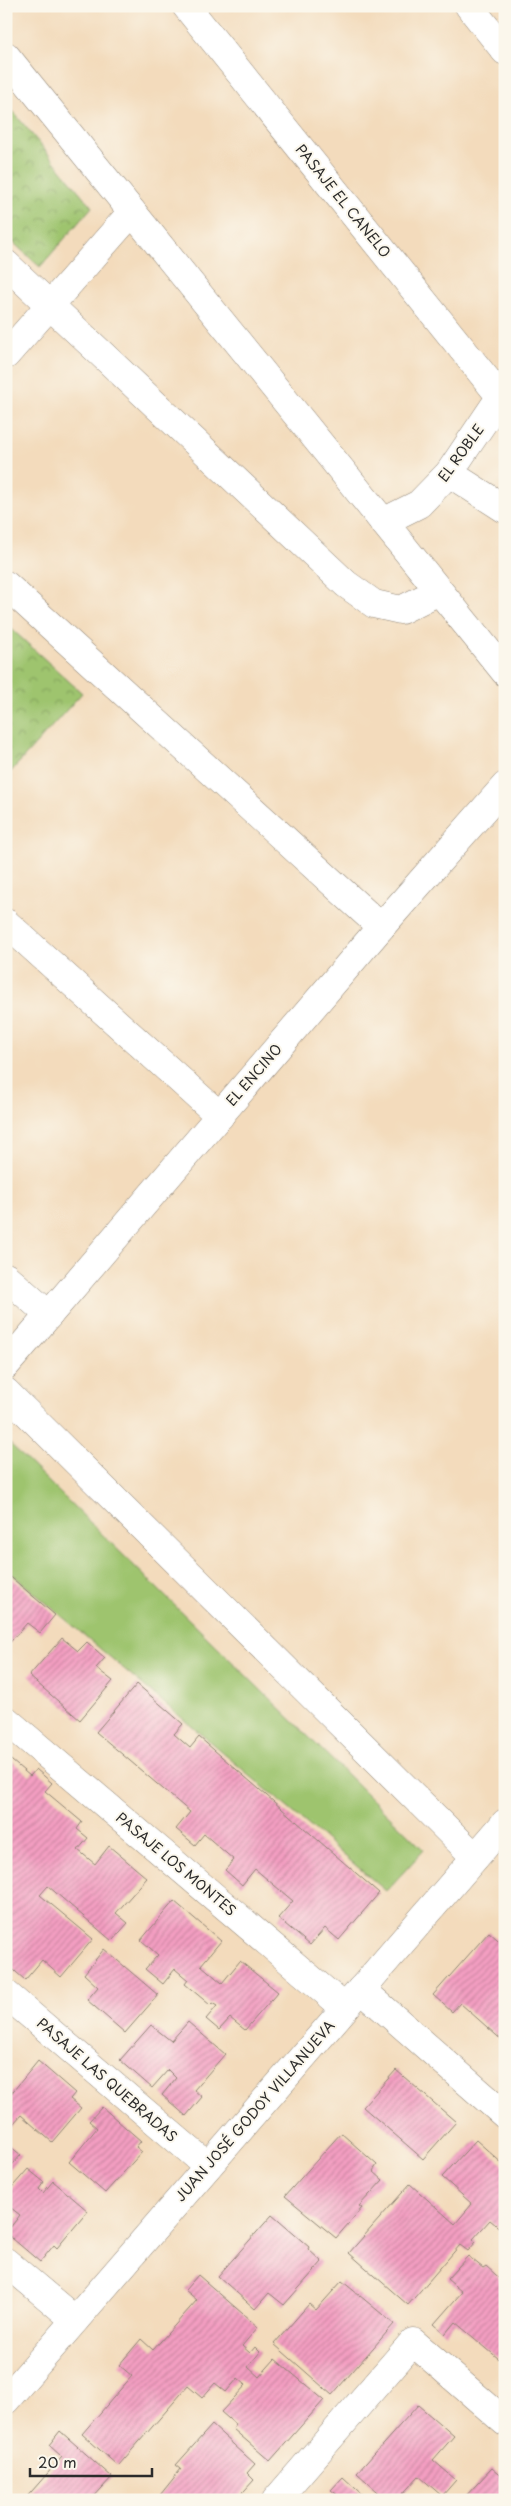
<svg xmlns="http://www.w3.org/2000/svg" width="511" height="2506" viewBox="0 0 511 2506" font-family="'Playpen Sans',sans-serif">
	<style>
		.grass { fill: #9ec46e; stroke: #64784c }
		.park { fill: url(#park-crowns); stroke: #64784c }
		.building { fill: url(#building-hatch) }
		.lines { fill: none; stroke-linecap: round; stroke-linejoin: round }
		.street-casing { stroke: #8f8374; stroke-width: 29 }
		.street { stroke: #fff; stroke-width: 28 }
		.labels { text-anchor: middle; stroke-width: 4; stroke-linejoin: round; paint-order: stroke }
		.street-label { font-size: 14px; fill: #2b2b2b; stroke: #fbf7ec }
	</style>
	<defs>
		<pattern id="park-crowns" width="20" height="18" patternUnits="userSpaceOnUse" patternTransform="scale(1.25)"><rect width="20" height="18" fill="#9ec46e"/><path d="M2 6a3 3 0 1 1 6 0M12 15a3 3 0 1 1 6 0" fill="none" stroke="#819f5b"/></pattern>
		<pattern id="building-hatch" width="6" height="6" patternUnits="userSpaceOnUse" patternTransform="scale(1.25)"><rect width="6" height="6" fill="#f49fc2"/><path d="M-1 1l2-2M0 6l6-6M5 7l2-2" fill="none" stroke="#c6829e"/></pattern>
	</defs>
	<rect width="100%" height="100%" fill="#fbf7ec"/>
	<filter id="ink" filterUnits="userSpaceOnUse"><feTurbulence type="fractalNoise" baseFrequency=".02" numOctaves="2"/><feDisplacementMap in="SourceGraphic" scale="10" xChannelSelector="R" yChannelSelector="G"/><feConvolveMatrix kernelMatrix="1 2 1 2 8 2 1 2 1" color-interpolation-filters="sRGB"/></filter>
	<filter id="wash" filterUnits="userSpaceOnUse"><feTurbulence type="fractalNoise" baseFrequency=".0096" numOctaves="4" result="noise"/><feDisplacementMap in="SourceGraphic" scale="20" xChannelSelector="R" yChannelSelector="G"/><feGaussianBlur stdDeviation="1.12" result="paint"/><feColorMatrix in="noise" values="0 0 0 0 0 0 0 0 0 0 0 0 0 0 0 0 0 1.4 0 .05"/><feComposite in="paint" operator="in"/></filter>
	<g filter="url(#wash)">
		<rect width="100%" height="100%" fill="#f3dbbc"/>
		<path class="grass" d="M6,1440L424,1850L386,1891L6,1569Z"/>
		<g class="park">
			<path d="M6,103L92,207L40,267L6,236Z"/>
			<path d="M6,624L82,693L6,777Z"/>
		</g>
		<g id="blocks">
			<g class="building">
				<path d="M6,1573L55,1615L40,1633L27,1623L6,1647Z"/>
				<path d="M62,1638L78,1651L87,1642L105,1658L96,1668L113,1681L80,1720L29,1676Z"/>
				<path d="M137,1684L183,1724L174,1734L190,1748L199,1737L379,1893L339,1940L325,1928L310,1945L278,1918L293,1901L255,1869L242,1885L225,1870L234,1860L204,1834L195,1845L176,1829L190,1812L96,1732Z"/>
				<path d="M6,1756L30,1776L36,1769L52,1783L45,1791L82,1822L77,1829L88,1838L78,1850L95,1864L109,1846L147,1878L116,1913L128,1923L112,1941L48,1886L40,1895L93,1939L61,1977L42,1960L25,1980L6,1963Z"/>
				<path d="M174,1901L221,1941L201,1965L222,1983L240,1961L278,1992L245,2030L230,2018L219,2030L206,2019L217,2006L212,2003L210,2005L185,1984L188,1980L175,1969L163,1984L145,1969L158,1955L141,1940Z"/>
				<path d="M489,1932L505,1946V2043L460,2003L452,2012L433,1995Z"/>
				<path d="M104,1949L158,1995L125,2033L87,2000L98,1987L84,1974Z"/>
				<path d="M188,2022L225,2054L194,2090L202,2097L186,2116L162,2095L176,2078L168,2070L152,2088L120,2060L151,2025L171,2041Z"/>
				<path d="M38,2061L75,2093L70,2099L81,2108L52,2142L21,2115L6,2132V2093L9,2096Z"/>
				<path d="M396,2070L456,2122L423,2159L363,2107Z"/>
				<path d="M102,2107L141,2141L136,2147L142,2152L105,2193L69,2162L97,2128L89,2121Z"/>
				<path d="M341,2133L377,2165L373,2171L383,2180L359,2206L362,2208L336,2238L285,2196Z"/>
				<path d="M476,2140L505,2166V2227L502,2230L490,2220L473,2239L476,2242L468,2251L460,2245L408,2305L349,2253L410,2184L455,2224L472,2204L442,2177Z"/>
				<path d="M6,2143L21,2155L6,2172Z"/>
				<path d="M28,2169L44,2182L39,2189L43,2193L53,2181L88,2211L57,2248L54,2245L40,2262L6,2233L20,2215L6,2204V2194Z"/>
				<path d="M272,2215L309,2247L308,2249L322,2262L284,2305L269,2293L255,2309L218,2276Z"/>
				<path d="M468,2256L483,2268L486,2266L505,2283V2364L455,2322L445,2334L434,2324L462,2292L447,2279Z"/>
				<path d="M198,2275L258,2327L242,2346L250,2353L255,2347L260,2352L248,2367L259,2377L275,2359L324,2400L270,2461L233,2429L236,2425L221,2412L246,2385L238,2378L226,2392L215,2383L202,2398L188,2386L118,2466L82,2434L132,2376L119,2365L141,2339L153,2350L197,2300L185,2290Z"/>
				<path d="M342,2281L394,2324L332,2395L274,2344L309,2304L316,2310Z"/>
				<path d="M418,2405L454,2436L433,2460L456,2480L442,2496L419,2476L397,2500H387L357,2473Z"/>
				<path d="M212,2425L255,2464L247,2473L254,2480L236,2500H156L181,2469L176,2465Z"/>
				<path d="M60,2431L112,2477L91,2500H24L62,2457L49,2445Z"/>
				<path d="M492,2468L505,2479V2500H462Z"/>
				<path d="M343,2477L368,2500H335L339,2496L331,2490Z"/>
			</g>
		</g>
	</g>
	<g filter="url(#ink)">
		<use href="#blocks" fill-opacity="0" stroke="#8f8374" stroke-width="1"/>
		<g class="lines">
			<defs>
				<g id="street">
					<path d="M186,6L500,396"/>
					<path d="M469,6L505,51"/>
					<path d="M6,56L505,672"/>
					<path d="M6,264L346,584L374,604L401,610L439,591"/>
					<path d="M6,355L132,212"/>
					<path d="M449,473L505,509"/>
					<path d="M383,522L419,504L449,473L505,390"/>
					<path d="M6,585L381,927"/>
					<path d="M6,923L220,1116"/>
					<path d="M6,1277L49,1315"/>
					<path d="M6,1365L381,927L505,786"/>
					<path d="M6,1392L475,1857"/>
					<path d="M6,1720L345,2008"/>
					<path d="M361,1989L505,2115"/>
					<path d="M6,1994L208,2166"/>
					<path d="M6,2262L75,2320"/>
					<path d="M6,2400L505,1823"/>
					<path d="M276,2500L413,2342L505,2422"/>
				</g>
			</defs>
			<use href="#street" class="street-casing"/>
			<use href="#street" class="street"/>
		</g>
	</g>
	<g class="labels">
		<g class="street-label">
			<text transform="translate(343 201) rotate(51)" y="5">PASAJE EL CANELO</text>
			<text transform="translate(461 453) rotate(-54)" y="5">EL ROBLE</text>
			<text transform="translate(254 1075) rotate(-49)" y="5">EL ENCINO</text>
			<text transform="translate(176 1864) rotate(40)" y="5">PASAJE LOS MONTES</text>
			<text transform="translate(107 2080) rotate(41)" y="5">PASAJE LAS QUEBRADAS</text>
			<text transform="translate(255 2111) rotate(-49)" y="5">JUAN JOSÉ GODOY VILLANUEVA</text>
		</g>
	</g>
	<rect width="511" height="2506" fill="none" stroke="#fbf7ec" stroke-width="25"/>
	<path d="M30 2468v8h122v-8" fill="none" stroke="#2b2b2b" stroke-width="2.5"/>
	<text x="38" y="2468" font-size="15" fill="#2b2b2b" stroke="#fbf7ec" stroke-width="4" paint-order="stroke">20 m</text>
</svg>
